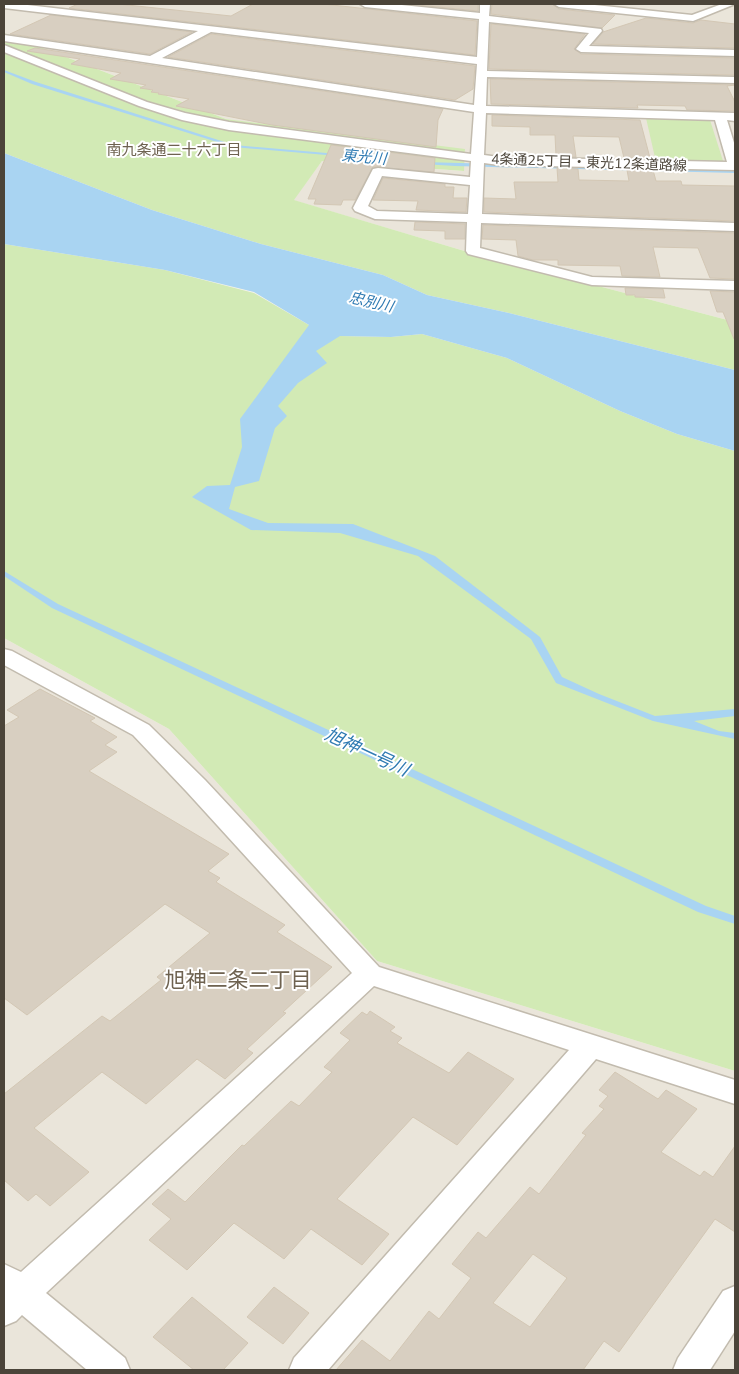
<svg xmlns="http://www.w3.org/2000/svg" width="739" height="1374" viewBox="0 0 739 1374" font-family="'Nunito Sans','Noto Sans JP',sans-serif">
	<style>
		.residential { fill: #eae5da }
		.green { fill: #d2eab5 }
		.water { fill: #a9d4f2 }
		.lines { fill: none; stroke-linecap: round; stroke-linejoin: round }
		.stream { fill: #a9d4f2; fill-rule: evenodd }
		.building { fill: #d8cfc1; stroke: #d3c7b4; fill-rule: evenodd }
		.street-casing { stroke: #c2bbae; stroke-width: 3 }
		.street { fill: #fff; fill-rule: evenodd }
		.labels { text-anchor: middle; stroke-width: 4; stroke-linejoin: round; paint-order: stroke }
		.far-street-label { font-size: 14px; fill: #4b4439; stroke: #fff }
		.far-neighbourhood-label { font-size: 15px; fill: #6e6250; stroke: #fff }
		.far-water-label { font-size: 15px; font-style: italic; fill: #2e7ab2; stroke: #fff }
		.water-label { font-size: 18px; font-style: italic; fill: #2e7ab2; stroke: #fff }
		.near-neighbourhood-label { font-size: 21px; fill: #6e6250; stroke: #fff }
	</style>
	<rect width="100%" height="100%" fill="#f6f3ec"/>
	<g class="residential">
		<path d="M4,4H735V322L461,250L293,200L322,161L463,171L465,150L226,119L4,33Z"/>
		<path d="M4,638L169,729L377,961L735,1071V1370H4Z"/>
	</g>
	<g class="green">
		<path d="M4,33L226,119L465,149L464,171L322,161L294,200L461,250L735,322V370L509,313L427,295L383,275L261,244L152,210L4,153Z"/>
		<path d="M646,118L710,120L724,164L656,162Z"/>
		<path d="M4,244L165,270L254,293L309,325L340,336L391,337L422,334L507,358L620,411L677,434L735,451V1071L377,961L169,729L4,638Z"/>
	</g>
	<path class="water" d="M4,153L152,210L261,244L383,275L427,295L509,313L735,370V451L677,434L620,411L507,358L422,334L391,337L340,336L316,351L327,363L298,383L278,406L287,416L275,428L259,481L235,487L229,509L268,523L353,524L435,556L540,637L562,677L599,694L655,716L735,709V716L694,721L719,731L735,733V739L653,721L556,683L531,639L418,556L340,533L251,530L192,497L207,486L230,485L242,447L240,419L309,325L254,292L165,270L4,244Z"/>
	<g class="lines">
		<g class="stream">
			<path d="M4,70L36,82L234,145L338,154L340,155L338,156L233,147L32,84L4,72Z"/>
			<path d="M421,162L735,170V173L455,166L423,164L421,163Z"/>
			<path d="M4,571L58,604L706,906L735,916V924L698,912L52,608L4,576Z"/>
		</g>
	</g>
	<g class="building">
		<path d="M78,4H118L231,16L253,4H323L477,21L475,55L69,8Z"/>
		<path d="M408,4H478V11Z"/>
		<path d="M492,4H552L559,9L615,15L602,28L491,14Z"/>
		<path d="M51,15L192,32L150,54L10,34Z"/>
		<path d="M646,18L693,23L701,20L735,24V48L593,44L603,32Z"/>
		<path d="M491,24L585,34L574,49L581,54L735,58V75L489,69Z"/>
		<path d="M211,34L475,66L473,89L455,100L168,57Z"/>
		<path d="M35,48L443,109L438,120L436,147L272,125L176,106L189,99L158,94L159,93L151,92L153,90L140,88L146,85L110,79L121,73L71,64L80,59L27,51Z"/>
		<path d="M490,79L735,85L727,86L735,102V111L687,110L685,106L637,105L638,108L491,104Z"/>
		<path d="M492,115L640,120L650,158H624L619,137L573,136L576,157L556,156L555,135H530V127L492,126Z"/>
		<path d="M331,145L435,158L434,172L373,167L355,200H343L341,205L314,204L316,199H308Z"/>
		<path d="M557,168L578,169L579,180L629,181L627,170H653L656,181H681L682,185L735,186V221L484,212V198L516,199L514,182H558Z"/>
		<path d="M383,178L445,184V187H454L453,198H467L466,212L416,210L418,201L373,200Z"/>
		<path d="M415,222L465,224V239H445V231L414,230Z"/>
		<path d="M483,225L735,233V279L710,278L698,248L653,247L660,277L622,276L620,266L558,265V260H533L518,256L516,240L482,239Z"/>
		<path d="M625,288L663,289L665,298L635,297V295H626Z"/>
		<path d="M710,291L735,292V339H734L723,312H717Z"/>
		<path d="M40,689L95,718L90,721L117,737L105,745L117,752L89,771L229,854L208,871L220,878L216,882L285,925L277,932L332,967L283,1012L286,1013L247,1049L253,1053L225,1079L197,1059L146,1104L102,1072L34,1128L89,1172L50,1206L36,1194L28,1201L4,1180V1094L102,1016L110,1021L161,980L157,977L210,933L165,904L27,1015L4,998V726L19,717L7,710Z"/>
		<path d="M370,1011L395,1027L390,1031L402,1038L397,1043L449,1073L468,1052L514,1079L457,1145L413,1117L337,1199L389,1234L362,1265L311,1229L284,1259L234,1223L187,1270L149,1240L171,1219L152,1204L168,1189L185,1202L242,1145L244,1146L291,1101L299,1106L332,1072L324,1067L350,1040L340,1033L362,1012L367,1015Z"/>
		<path d="M615,1072L658,1099L666,1090L697,1109L661,1152L700,1176L704,1171L713,1177L735,1146V1232L715,1219L619,1352L604,1341L583,1370H336L362,1340L390,1361L429,1311L439,1319L471,1278L452,1264L478,1232L486,1238L530,1187L539,1194L586,1135L582,1133L604,1109L599,1106L608,1096L599,1090ZM533,1254L567,1278L530,1327L493,1303Z"/>
		<path d="M274,1287L309,1313L283,1344L247,1317Z"/>
		<path d="M192,1297L248,1343L223,1370H194L153,1337Z"/>
	</g>
	<g class="lines">
		<defs>
			<g id="street">
				<path d="M4,4H19L477,57L479,19L365,7L360,4H392L480,13V4H490L489,16L601,29L602,31L589,46L735,50V56L581,52L576,49L589,33L489,22L487,71L735,77V83L487,77L486,106L735,113V121L727,120L735,146V170L499,165L484,163L482,214L735,223V231L481,223L480,248L592,277L735,281V290L592,285L468,254L466,251L467,222L375,219L355,211L353,208L373,169L378,168L470,177L471,161L229,130L182,120L139,106L4,52V45L147,102L185,113L229,122L471,154L474,112L4,41V35L150,56L198,31L4,8ZM211,32L477,64L474,105L162,58ZM486,113L715,120L727,162L499,157L484,155ZM382,176L470,185L468,214L377,211L368,206Z"/>
				<path d="M554,4H585L692,15L722,4H735L693,21L559,7Z"/>
				<path d="M4,649L12,651L149,725L205,780L379,967L735,1080V1104L596,1059L328,1370H289L294,1358L569,1050L374,986L46,1293L125,1358L130,1370H87L22,1315L16,1321L4,1326V1264L21,1272L352,973L187,792L133,735L4,665Z"/>
				<path d="M735,1286V1331L710,1370H673L678,1358L723,1291Z"/>
			</g>
		</defs>
		<use href="#street" class="street-casing"/>
		<use href="#street" class="street"/>
	</g>
	<g class="labels">
		<g class="far-street-label">
			<text transform="translate(589 162) rotate(2)" y="5">4条通25丁目・東光12条道路線</text>
		</g>
		<g class="far-neighbourhood-label">
			<text x="174" y="155">南九条通二十六丁目</text>
		</g>
		<g class="far-water-label">
			<text transform="translate(364 157) rotate(5)" y="5">東光川</text>
			<text transform="translate(371 302) rotate(13)" y="5">忠別川</text>
		</g>
		<g class="water-label">
			<text transform="translate(367 752) rotate(25)" y="6">旭神一号川</text>
		</g>
		<g class="near-neighbourhood-label">
			<text x="238" y="987">旭神二条二丁目</text>
		</g>
	</g>
	<rect width="739" height="1374" fill="none" stroke="#4b4439" stroke-width="10"/>
</svg>
